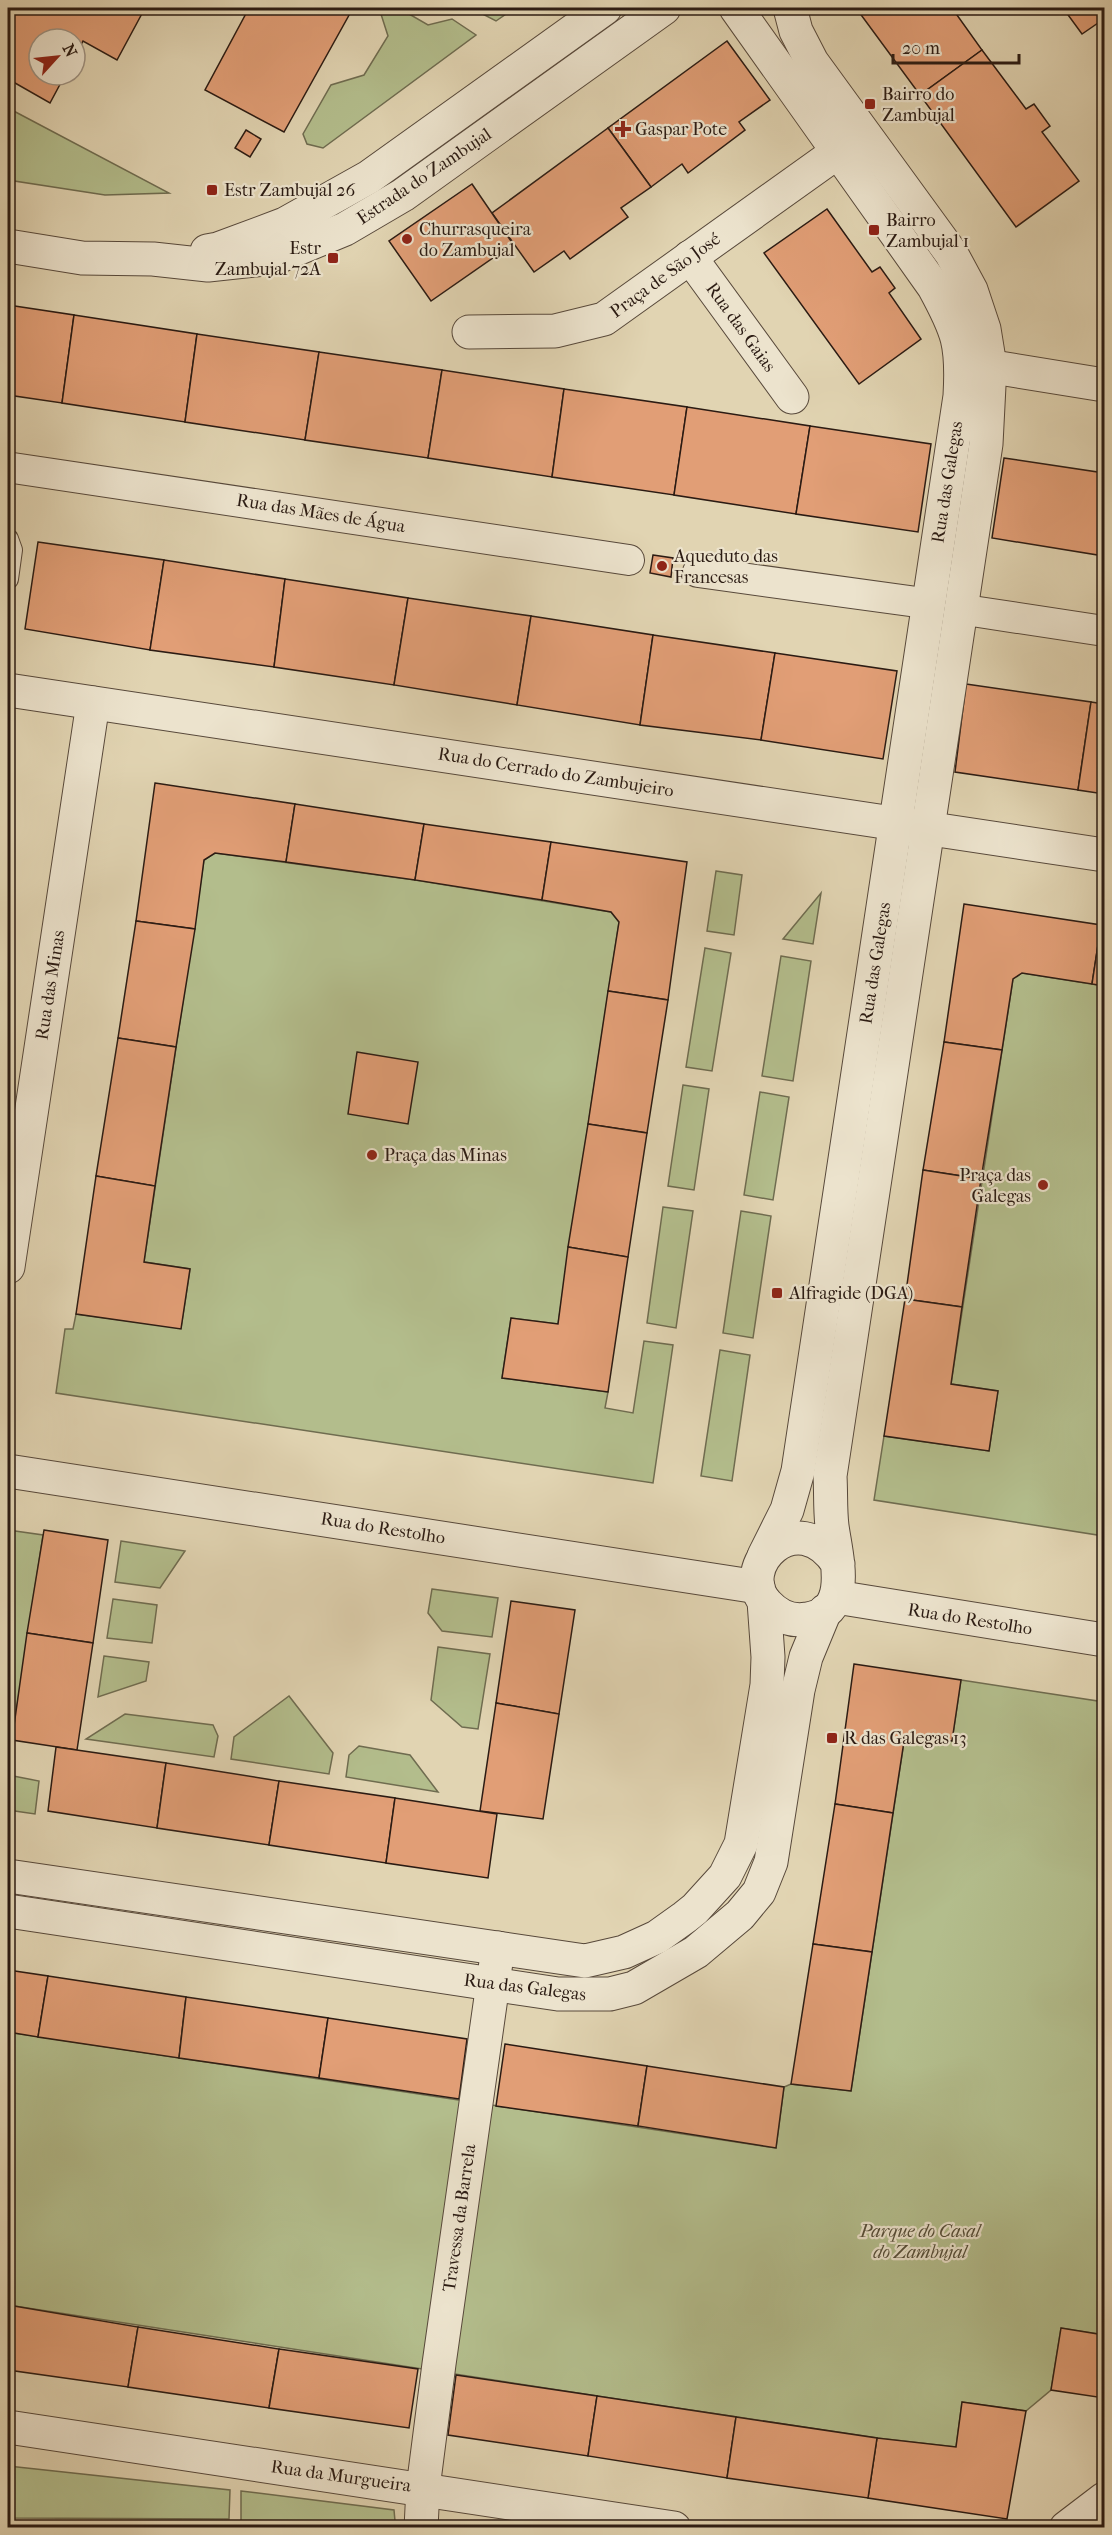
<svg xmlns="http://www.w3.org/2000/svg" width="1112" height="2535" viewBox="0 0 1112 2535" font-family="'IM FELL French Canon',serif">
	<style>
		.green { fill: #b3bd8c; stroke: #6f6c50; stroke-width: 1.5 }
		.building { fill: #e19e76; stroke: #2b1b13; stroke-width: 1.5 }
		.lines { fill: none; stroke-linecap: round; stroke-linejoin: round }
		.service-casing { stroke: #58493b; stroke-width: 22 }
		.pedestrian-casing { stroke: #58493b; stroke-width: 32 }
		.minor-casing { stroke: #58493b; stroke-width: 35 }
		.tertiary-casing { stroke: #58493b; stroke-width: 35 }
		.service { stroke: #ece3cd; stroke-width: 20 }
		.pedestrian { stroke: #ece3cd; stroke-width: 30 }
		.minor { stroke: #ece3cd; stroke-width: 33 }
		.tertiary { stroke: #ece3cd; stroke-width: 33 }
		.poi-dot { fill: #8f2418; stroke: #ece3cd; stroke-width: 2 }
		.labels { text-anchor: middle; stroke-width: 4.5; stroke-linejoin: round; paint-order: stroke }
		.poi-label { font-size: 18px; fill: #2b1b13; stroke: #ece3cd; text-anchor: start }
		.street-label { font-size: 18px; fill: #2b1b13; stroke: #ece3cd }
		.park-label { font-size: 18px; font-style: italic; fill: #544c37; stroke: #ece3cd }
	</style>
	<rect width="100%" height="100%" fill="#e1d4b2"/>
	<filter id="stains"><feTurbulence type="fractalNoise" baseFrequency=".00333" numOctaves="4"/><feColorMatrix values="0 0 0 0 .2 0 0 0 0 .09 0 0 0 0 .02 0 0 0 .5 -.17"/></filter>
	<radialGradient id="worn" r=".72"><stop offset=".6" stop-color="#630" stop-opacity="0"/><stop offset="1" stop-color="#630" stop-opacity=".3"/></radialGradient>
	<g class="green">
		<path d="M379,8H408L409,14L428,25L452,19L476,35L323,148L307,144L303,134L331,85L364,75L388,36Z"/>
		<path d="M471,8H515L496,21Z"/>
		<path d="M8,108L169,193L105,195L8,180Z"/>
		<path d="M215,853L415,880L611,912L619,922L558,1324L511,1318L502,1378L608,1392L605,1408L633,1413L644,1341L673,1345L653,1483L56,1393L65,1329H73L76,1314L181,1328L190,1269L144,1262L204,860Z"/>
		<path d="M716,871L742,875L734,935L707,931Z"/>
		<path d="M821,893L813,944L783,939Z"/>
		<path d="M705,948L731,953L712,1071L686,1067Z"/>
		<path d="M781,956L811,961L793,1081L762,1076Z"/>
		<path d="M1022,973L1104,986V1536L874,1500L884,1436L989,1451L998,1391L951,1384L1013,979Z"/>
		<path d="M683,1085L709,1089L694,1190L668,1186Z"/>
		<path d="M760,1092L789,1097L773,1200L744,1195Z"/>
		<path d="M663,1207L693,1211L676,1328L647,1323Z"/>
		<path d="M741,1211L771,1216L753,1338L723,1333Z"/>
		<path d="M720,1350L750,1355L732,1481L701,1476Z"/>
		<path d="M8,1530L43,1535L12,1740L8,1739Z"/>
		<path d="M121,1541L185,1551L160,1588L115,1582Z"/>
		<path d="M432,1589L498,1598L492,1637L442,1631L428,1613Z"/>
		<path d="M113,1599L157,1605L152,1643L107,1638Z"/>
		<path d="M438,1647L490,1654L478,1729L462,1727L431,1700Z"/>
		<path d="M104,1656L149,1662L146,1681L98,1697Z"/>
		<path d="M961,1680L1104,1702V2335L1061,2328L1051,2390L1026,2411L962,2402L956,2447L877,2438L597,2396L8,2305V2032L776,2148L784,2087L791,2084L851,2091L905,1735L952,1741Z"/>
		<path d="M289,1696L333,1753L329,1774L231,1759L234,1737Z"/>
		<path d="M125,1714L213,1725L218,1736L214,1757L86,1739Z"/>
		<path d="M359,1746L410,1755L438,1792L346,1777L349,1755Z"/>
		<path d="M8,1775L39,1781L35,1814L8,1810Z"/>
		<path d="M8,2466L230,2490L229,2519L8,2518Z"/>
		<path d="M241,2491L394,2510L395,2521L241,2523Z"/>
	</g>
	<g class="building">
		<path d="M8,8H145L117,60L83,41L75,57V39H39V75H65L50,103L8,79Z"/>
		<path d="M249,8H353L284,132L205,90Z"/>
		<path d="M856,8H952L982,50L920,95Z"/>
		<path d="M1063,8H1104V25L1101,21L1082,34Z"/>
		<path d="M727,41L770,100L739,122L745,130L688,173L682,164L651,187L608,128Z"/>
		<path d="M982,50L1026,109L1034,104L1050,126L1042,132L1079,181L1016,227L920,95Z"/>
		<path d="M608,128L651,187L621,208L628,217L570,259L564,251L534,272L492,213Z"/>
		<path d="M246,130L261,139L250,157L235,148Z"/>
		<path d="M472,184L513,244L431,301L389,241Z"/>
		<path d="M827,209L872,272L880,267L895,288L889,293L921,339L859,384L764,253Z"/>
		<path d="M8,305L74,315L62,403L8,395Z"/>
		<path d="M74,315L197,334L185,422L62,403Z"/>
		<path d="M197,334L319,352L305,440L185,422Z"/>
		<path d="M319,352L442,370L428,458L305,440Z"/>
		<path d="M442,370L564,389L552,477L428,458Z"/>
		<path d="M564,389L687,407L674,495L552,477Z"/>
		<path d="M687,407L810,426L796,514L674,495Z"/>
		<path d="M810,426L931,444L918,532L796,514Z"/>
		<path d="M1004,458L1104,473V556L992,538Z"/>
		<path d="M38,542L164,560L150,650L25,629Z"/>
		<path d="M653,555L673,558L671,577L650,573Z"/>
		<path d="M164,560L285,579L274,667L150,650Z"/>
		<path d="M285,579L408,598L394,685L274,667Z"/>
		<path d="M408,598L531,616L517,705L394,685Z"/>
		<path d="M531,616L653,635L640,725L517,705Z"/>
		<path d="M653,635L775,653L761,740L640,725Z"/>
		<path d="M775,653L897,671L883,759L761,740Z"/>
		<path d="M966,684L1091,702L1078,790L955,772Z"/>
		<path d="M1091,702L1104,704V794L1078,790Z"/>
		<path d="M8,760H13L8,798Z"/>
		<path d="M155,783L295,804L286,862L215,853L204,860L195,929L136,921Z"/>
		<path d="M295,804L424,824L415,880L286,862Z"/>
		<path d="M424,824L551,842L542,900L415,880Z"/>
		<path d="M551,842L687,862L668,1000L608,991L619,922L611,912L542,900Z"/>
		<path d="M964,904L1101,925L1092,984L1022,973L1013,979L1002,1050L944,1042Z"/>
		<path d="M136,921L195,929L176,1047L118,1038Z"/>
		<path d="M1101,925H1104V986L1092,984Z"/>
		<path d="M608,991L668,1000L647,1133L588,1124Z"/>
		<path d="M118,1038L176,1047L155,1186L96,1176Z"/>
		<path d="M944,1042L1002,1050L981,1179L923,1170Z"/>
		<path d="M357,1052L418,1062L408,1124L348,1114Z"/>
		<path d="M588,1124L647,1133L628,1257L568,1247Z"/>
		<path d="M923,1170L981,1179L962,1307L905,1299Z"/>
		<path d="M96,1176L155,1186L144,1262L190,1269L181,1329L76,1314Z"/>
		<path d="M568,1247L628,1257L608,1392L502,1378L511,1318L558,1324Z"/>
		<path d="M905,1299L962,1307L951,1384L998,1391L989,1451L884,1436Z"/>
		<path d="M44,1530L108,1540L93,1643L27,1633Z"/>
		<path d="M511,1601L575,1610L559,1714L496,1703Z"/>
		<path d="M27,1633L93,1643L77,1750L12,1740Z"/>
		<path d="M854,1664L961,1680L952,1741L905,1735L893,1813L835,1804Z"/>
		<path d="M496,1703L559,1714L543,1819L480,1811Z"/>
		<path d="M56,1747L166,1763L157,1828L48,1811Z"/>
		<path d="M166,1763L279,1781L269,1845L157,1828Z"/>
		<path d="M279,1781L395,1798L386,1863L269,1845Z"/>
		<path d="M395,1798L497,1814L488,1878L386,1863Z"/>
		<path d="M835,1804L893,1813L872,1952L813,1944Z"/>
		<path d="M813,1944L872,1952L851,2091L791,2084Z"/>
		<path d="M8,1970L48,1976L38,2037L8,2032Z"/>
		<path d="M48,1976L186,1997L179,2058L38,2037Z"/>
		<path d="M186,1997L328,2018L319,2078L179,2058Z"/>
		<path d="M328,2018L467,2039L459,2099L319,2078Z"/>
		<path d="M505,2044L647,2066L638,2126L496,2106Z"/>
		<path d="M647,2066L784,2087L776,2148L638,2126Z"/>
		<path d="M8,2305L138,2327L128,2387L8,2370Z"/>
		<path d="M138,2327L279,2349L269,2408L128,2387Z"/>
		<path d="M1061,2328L1104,2335V2398L1051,2390Z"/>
		<path d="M279,2349L418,2369L409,2428L269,2408Z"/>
		<path d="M456,2375L597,2396L588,2456L448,2435Z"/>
		<path d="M597,2396L736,2417L727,2478L588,2456Z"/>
		<path d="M962,2402L1026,2411L1007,2519L868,2498L877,2438L956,2447Z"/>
		<path d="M736,2417L877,2438L868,2498L727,2478Z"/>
	</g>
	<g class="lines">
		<defs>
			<path id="service" d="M8,539L12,550L8,579"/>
			<g id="pedestrian">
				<path d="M13,468L629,560"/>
				<path d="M698,572L917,602"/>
				<path d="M972,611L1104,631"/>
			</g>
			<g id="minor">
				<path d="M690,257L792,397"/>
				<path d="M469,332L555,331L604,319L860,136"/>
				<path d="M962,362L1104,385"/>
				<path d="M8,690L1104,855"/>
				<path d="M8,1267L93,703"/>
				<path d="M8,1471L758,1587"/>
				<path d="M836,1597L1104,1640"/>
				<path d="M8,2427L674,2528"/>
				<path d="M421,2528L423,2488L439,2364L498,1948"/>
				<path d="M1066,2528L1104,2499"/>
			</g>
			<g id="tertiary">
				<path d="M736,8L934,287C958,331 963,344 960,396L798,1471L787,1510L764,1556"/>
				<path d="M790,8L796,31L812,62L951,253L971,290L984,329L990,366L986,444L830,1476C831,1493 830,1510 832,1526C836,1556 853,1613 807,1619C791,1622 778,1616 767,1604C732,1568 797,1501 838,1564"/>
				<path d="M8,246L82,258L153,259L208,265L275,258L345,229L403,195L664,8"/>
				<path d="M207,251L218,249L285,224L369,177L605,8"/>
				<path d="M8,1876L585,1961L624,1952L657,1937L685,1917L695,1909L725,1876L741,1844L767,1685L768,1657L764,1601"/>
				<path d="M8,1911L558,1994H610L634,1988L696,1952L740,1915L759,1892L771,1862L798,1690L806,1657L825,1611"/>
			</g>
		</defs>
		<use href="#service" class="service-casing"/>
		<use href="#pedestrian" class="pedestrian-casing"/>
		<use href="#minor" class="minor-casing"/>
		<use href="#tertiary" class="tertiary-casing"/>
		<use href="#service" class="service"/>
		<use href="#pedestrian" class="pedestrian"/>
		<use href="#minor" class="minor"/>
		<use href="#tertiary" class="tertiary"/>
	</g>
	<g class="poi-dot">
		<rect x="864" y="98" width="12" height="12" rx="3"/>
		<path d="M620 120h6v6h6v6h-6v6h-6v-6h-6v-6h6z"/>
		<rect x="206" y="184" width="12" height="12" rx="3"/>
		<rect x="868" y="224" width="12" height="12" rx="3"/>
		<circle cx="407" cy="239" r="6"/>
		<rect x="327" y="252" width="12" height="12" rx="3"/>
		<circle cx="662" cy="566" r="6"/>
		<circle cx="372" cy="1155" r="6"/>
		<circle cx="1043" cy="1185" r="6"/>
		<rect x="771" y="1287" width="12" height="12" rx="3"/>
		<rect x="826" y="1732" width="12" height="12" rx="3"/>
	</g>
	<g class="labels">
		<g class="poi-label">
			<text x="882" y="100">Bairro do<tspan x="882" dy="21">Zambujal</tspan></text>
			<text x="635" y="135">Gaspar Pote</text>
			<text x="224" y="196">Estr Zambujal 26</text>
			<text x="886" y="226">Bairro<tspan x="886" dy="21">Zambujal 1</tspan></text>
			<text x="419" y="235">Churrasqueira<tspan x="419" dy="21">do Zambujal</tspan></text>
			<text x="321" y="254" text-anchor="end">Estr<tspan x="321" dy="21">Zambujal 72A</tspan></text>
			<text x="674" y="562">Aqueduto das<tspan x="674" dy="21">Francesas</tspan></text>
			<text x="384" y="1161">Praça das Minas</text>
			<text x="1031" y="1181" text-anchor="end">Praça das<tspan x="1031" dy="21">Galegas</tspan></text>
			<text x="789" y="1299">Alfragide (DGA)</text>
			<text x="844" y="1744">R das Galegas 13</text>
		</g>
		<g class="street-label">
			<text transform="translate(424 176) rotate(-34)" y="6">Estrada do Zambujal</text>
			<text transform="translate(665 275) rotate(-36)" y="6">Praça de São José</text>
			<text transform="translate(741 327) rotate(54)" y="6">Rua das Gaias</text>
			<text transform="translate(947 482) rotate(-81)" y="6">Rua das Galegas</text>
			<text transform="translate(321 513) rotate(9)" y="6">Rua das Mães de Água</text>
			<text transform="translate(556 772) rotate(9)" y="6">Rua do Cerrado do Zambujeiro</text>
			<text transform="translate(875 963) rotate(-81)" y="6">Rua das Galegas</text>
			<text transform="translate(50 985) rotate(-81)" y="6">Rua das Minas</text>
			<text transform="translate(383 1528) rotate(9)" y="6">Rua do Restolho</text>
			<text transform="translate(970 1619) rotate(9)" y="6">Rua do Restolho</text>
			<text transform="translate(525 1987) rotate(7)" y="6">Rua das Galegas</text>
			<text transform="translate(459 2218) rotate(-82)" y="6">Travessa da Barrela</text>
			<text transform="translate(341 2476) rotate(8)" y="6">Rua da Murgueira</text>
		</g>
		<g class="park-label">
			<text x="920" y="2237">Parque do Casal<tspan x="920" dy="21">do Zambujal</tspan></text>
		</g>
	</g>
	<rect width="1112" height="2535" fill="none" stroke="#e1d4b2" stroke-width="30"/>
	<rect x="9" y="9" width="1094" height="2517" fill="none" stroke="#2b1b13" stroke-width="3"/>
	<rect x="15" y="15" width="1082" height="2505" fill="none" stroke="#2b1b13" stroke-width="1.5"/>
	<g transform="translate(57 57) rotate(63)"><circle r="28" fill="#ece3cd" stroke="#9f9383" stroke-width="1.5"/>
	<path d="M0-4.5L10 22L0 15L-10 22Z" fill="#8f2418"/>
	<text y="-9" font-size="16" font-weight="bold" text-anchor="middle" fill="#2b1b13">N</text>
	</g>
	<path d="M893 54v9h126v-9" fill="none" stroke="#2b1b13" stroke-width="3"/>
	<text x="902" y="54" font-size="18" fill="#2b1b13" stroke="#ece3cd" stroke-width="4.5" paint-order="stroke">20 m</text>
	<rect width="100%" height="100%" filter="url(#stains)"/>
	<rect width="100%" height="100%" fill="url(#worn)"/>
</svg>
